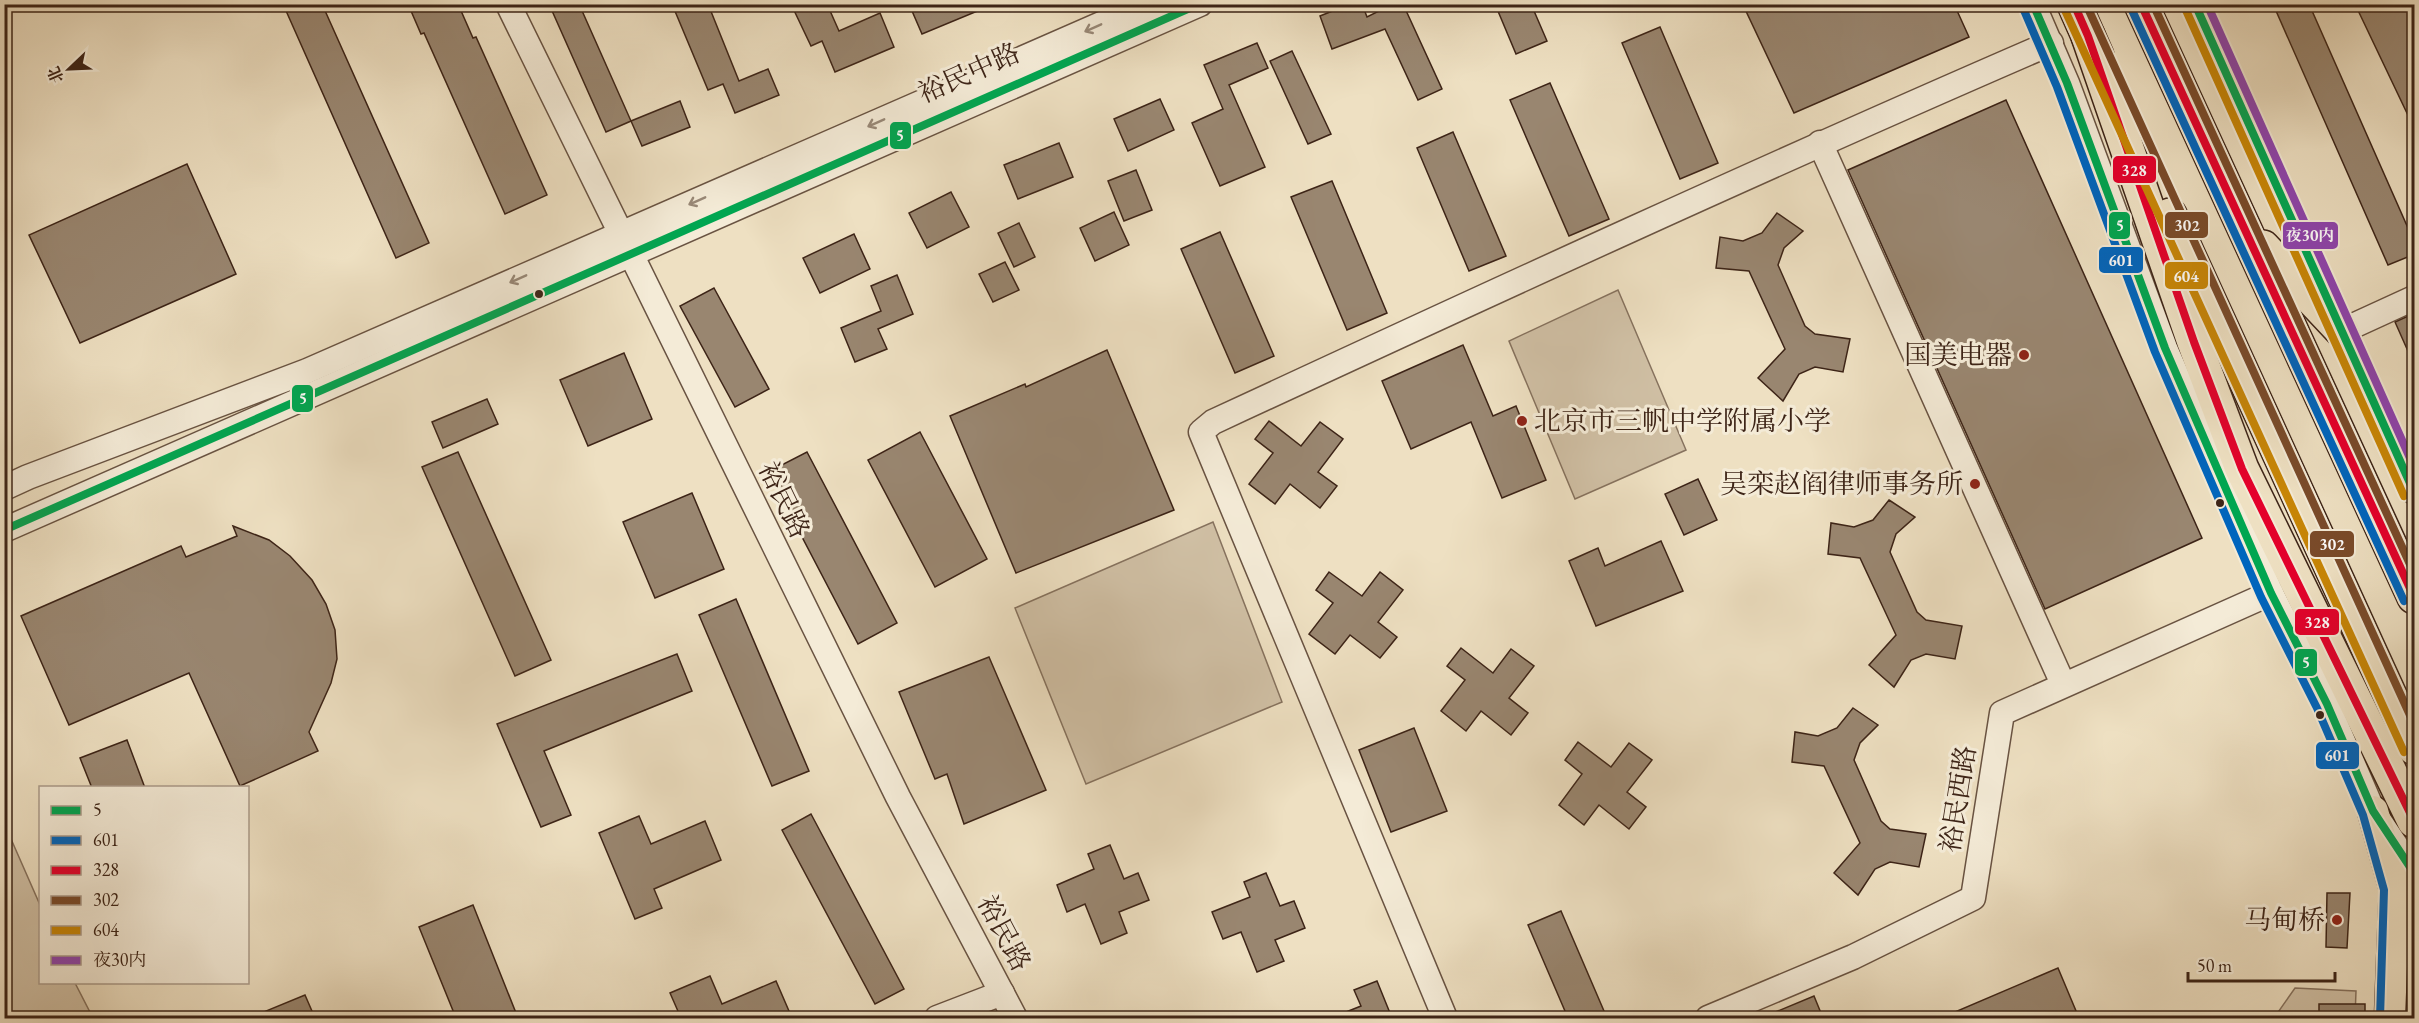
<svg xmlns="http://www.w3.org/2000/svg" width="2419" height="1023" viewBox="0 0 2419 1023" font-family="'EB Garamond','Noto Serif SC',serif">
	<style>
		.green { fill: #d0c0a5; stroke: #86725e; stroke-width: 1.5 }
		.building { fill: #998670; stroke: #3d2417; stroke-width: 1.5 }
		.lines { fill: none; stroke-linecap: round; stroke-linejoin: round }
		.minor-casing { stroke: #695342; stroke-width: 27 }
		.major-casing { stroke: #3d2417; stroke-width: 33 }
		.highway-casing { stroke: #3d2417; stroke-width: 36 }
		.minor { stroke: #f4ebd7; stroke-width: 24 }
		.major { stroke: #eee0c2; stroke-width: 30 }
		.highway { stroke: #eee0c2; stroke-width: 33 }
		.bus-1-casing { stroke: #f4ebd7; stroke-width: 12 }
		.bus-2-casing { stroke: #f4ebd7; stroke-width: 12 }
		.bus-3-casing { stroke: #f4ebd7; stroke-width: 12 }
		.bus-4-casing { stroke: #f4ebd7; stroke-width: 12 }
		.bus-5-casing { stroke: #f4ebd7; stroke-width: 12 }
		.bus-6-casing { stroke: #f4ebd7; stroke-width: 12 }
		.bus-1 { stroke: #00a651; stroke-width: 8 }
		.bus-2 { stroke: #0065bd; stroke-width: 8 }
		.bus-3 { stroke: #e4002b; stroke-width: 8 }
		.bus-4 { stroke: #7a4b2a; stroke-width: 8 }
		.bus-5 { stroke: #c88606; stroke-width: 8 }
		.bus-6 { stroke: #8e44ad; stroke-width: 8 }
		.oneway { stroke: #988877 }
		.bus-dot { fill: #3d2417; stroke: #f4ebd7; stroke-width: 2 }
		.poi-dot { fill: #8f2418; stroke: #f4ebd7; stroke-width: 2 }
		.labels { text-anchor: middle; stroke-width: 6; stroke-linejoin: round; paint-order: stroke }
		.street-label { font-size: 27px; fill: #3d2417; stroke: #f4ebd7 }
		.poi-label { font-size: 27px; fill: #3d2417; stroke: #f4ebd7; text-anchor: end }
		.line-badge { stroke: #f4ebd7; stroke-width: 2 }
		.badge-label { font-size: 16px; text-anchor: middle; font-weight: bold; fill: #fff }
	</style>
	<rect width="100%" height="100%" fill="#eee0c2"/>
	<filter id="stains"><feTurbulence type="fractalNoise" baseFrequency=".00333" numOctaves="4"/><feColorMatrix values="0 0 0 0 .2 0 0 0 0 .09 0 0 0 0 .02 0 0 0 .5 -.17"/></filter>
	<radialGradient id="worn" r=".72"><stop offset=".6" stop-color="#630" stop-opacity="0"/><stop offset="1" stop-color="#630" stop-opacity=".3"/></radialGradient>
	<g class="green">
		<path d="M1618,290L1686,450L1575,499L1509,341Z"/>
		<path d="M1213,522L1282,702L1086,784L1015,608Z"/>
		<path d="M4,823L40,905V982L75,983L93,1018H5Z"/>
		<path d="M2295,988L2356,991L2355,1018H2274Z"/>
	</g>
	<g class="building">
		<path d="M283,4H322L429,243L396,258Z"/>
		<path d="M408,4H458L473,38L476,37L547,195L505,214L424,33L421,34Z"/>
		<path d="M549,4H579L631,121L606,132Z"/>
		<path d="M672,4H708L739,81L768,69L779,95L735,113L723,84L708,90Z"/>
		<path d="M791,4H827L839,31L880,13L894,47L835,72L822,41L811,46Z"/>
		<path d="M909,4H992V5L922,34Z"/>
		<path d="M1350,4H1362L1367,17L1393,4H1403L1442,89L1418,100L1385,29L1332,49L1320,16Z"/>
		<path d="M1495,4H1531L1547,41L1516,54Z"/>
		<path d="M1755,4H1954L1969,37L1794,113L1745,9Z"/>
		<path d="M2273,4H2309L2415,244V254L2388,265Z"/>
		<path d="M2355,4H2415V130Z"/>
		<path d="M1660,27L1718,163L1680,179L1622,43Z"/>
		<path d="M1257,43L1268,68L1229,85L1265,167L1220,186L1192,123L1223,109L1204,65Z"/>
		<path d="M1292,51L1331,134L1308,144L1270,61Z"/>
		<path d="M1550,83L1609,219L1569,236L1510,100Z"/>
		<path d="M1160,99L1174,130L1128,151L1114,119Z"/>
		<path d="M2006,100L2202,538L2045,609L1848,170Z"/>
		<path d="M680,101L690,127L642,146L631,121Z"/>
		<path d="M1453,132L1506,256L1469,271L1417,148Z"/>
		<path d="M1059,143L1073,177L1018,199L1004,165Z"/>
		<path d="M187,164L236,274L80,343L29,235Z"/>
		<path d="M1136,170L1152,210L1124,221L1108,181Z"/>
		<path d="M1332,181L1387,313L1347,330L1291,197Z"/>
		<path d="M951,192L969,227L927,248L909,213Z"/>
		<path d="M1114,212L1129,245L1095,261L1080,228Z"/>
		<path d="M1777,213L1803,231L1784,248L1778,265L1805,326L1815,334L1850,339L1843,372L1815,367L1799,374L1783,401L1758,378L1785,349L1749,271L1716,268L1720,237L1743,241L1762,233Z"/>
		<path d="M1019,223L1035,257L1014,267L998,233Z"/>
		<path d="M1220,232L1274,356L1235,373L1181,249Z"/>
		<path d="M854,234L870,269L820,293L803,258Z"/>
		<path d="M1005,262L1019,290L993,302L979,274Z"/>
		<path d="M897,275L913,314L878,329L887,349L855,362L841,328L881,311L871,286Z"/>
		<path d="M714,288L769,389L735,407L680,306Z"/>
		<path d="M2415,313V367L2395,322Z"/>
		<path d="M1463,345L1493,416L1516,406L1546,480L1502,498L1471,422L1411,449L1382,381Z"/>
		<path d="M1107,350L1174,510L1016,573L950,416L1025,384L1026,387Z"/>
		<path d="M624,353L652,419L588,446L560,380Z"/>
		<path d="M487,399L498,424L443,448L432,422Z"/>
		<path d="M1269,421L1301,446L1320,422L1343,439L1318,472L1337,486L1320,508L1290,484L1275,504L1249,484L1273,453L1255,439Z"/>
		<path d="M920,432L987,559L935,587L868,460Z"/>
		<path d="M458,452L551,660L515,676L422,467Z"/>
		<path d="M807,452L897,623L858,644L768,472Z"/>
		<path d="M1698,479L1717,520L1684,535L1665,494Z"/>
		<path d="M692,493L724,569L655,598L623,522Z"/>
		<path d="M1889,500L1915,517L1896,534L1890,552L1917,612L1926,620L1962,626L1955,659L1926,654L1911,660L1894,687L1869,665L1896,635L1860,558L1828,554L1831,523L1854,527L1873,520Z"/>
		<path d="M233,526L269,540L290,556L312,580L326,604L335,630L337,659L331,683L309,732L318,751L240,786L189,673L69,725L21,616L181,546L186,557L237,536Z"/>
		<path d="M1661,541L1683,591L1596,626L1569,561L1598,548L1605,566Z"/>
		<path d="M1329,572L1362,596L1380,572L1403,590L1378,622L1397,637L1380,658L1350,635L1335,654L1309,634L1333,603L1316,590Z"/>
		<path d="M736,599L809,771L772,786L699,615Z"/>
		<path d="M1461,648L1493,673L1511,649L1534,666L1509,698L1528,713L1511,735L1481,711L1466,731L1441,711L1465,680L1447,666Z"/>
		<path d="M677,654L692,691L544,751L571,815L541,827L497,724Z"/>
		<path d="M989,657L1046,790L964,824L947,774L935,779L899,692Z"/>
		<path d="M1853,708L1878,725L1860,743L1854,760L1881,821L1890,829L1926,834L1919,867L1890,862L1875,869L1858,895L1834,873L1860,843L1824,766L1792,762L1795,732L1818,736L1837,728Z"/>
		<path d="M1414,728L1447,811L1391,832L1359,750Z"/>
		<path d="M127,740L145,788H92L80,758Z"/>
		<path d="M1578,742L1611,767L1629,743L1652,760L1627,792L1646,807L1629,829L1599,805L1584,825L1559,805L1582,774L1565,760Z"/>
		<path d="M811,814L904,989L875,1004L782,830Z"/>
		<path d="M639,816L651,844L705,821L721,860L654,889L662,908L635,919L599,833Z"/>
		<path d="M1110,845L1124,879L1138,873L1149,900L1119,912L1127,933L1101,944L1085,904L1067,912L1057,885L1094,869L1088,854Z"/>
		<path d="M1266,873L1280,906L1294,901L1305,928L1275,940L1284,961L1257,972L1241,932L1223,939L1212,912L1250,897L1244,882Z"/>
		<path d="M2327,893H2350L2347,948L2326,947Z"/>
		<path d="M473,905L518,1018H456L419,927Z"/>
		<path d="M1561,911L1607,1018H1568L1528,925Z"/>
		<path d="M2058,968L2079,1018H1941Z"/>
		<path d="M710,976L722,1004L776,981L792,1018H681L670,993Z"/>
		<path d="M1377,981L1392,1018H1331L1361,1006L1354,990Z"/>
		<path d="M305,995L315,1018H249Z"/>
		<path d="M1814,996L1823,1018H1761Z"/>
		<rect x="2319" y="1004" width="46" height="14"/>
	</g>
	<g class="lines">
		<defs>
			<g id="minor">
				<path d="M508,4L898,797L1015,1018"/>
				<path d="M2033,4L2067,83L2165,348L2271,593L2327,704L2373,811L2414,873"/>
				<path d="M2195,4L2414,492"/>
				<path d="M1820,143L2063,684"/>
				<path d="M2342,331L2414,298"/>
				<path d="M4,488L28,477L307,371L1147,4"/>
				<path d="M4,530L1200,4"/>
				<path d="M937,1018L1002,993"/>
				<path d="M1445,1018L1201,432L1213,422C1491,293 1769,165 2051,43"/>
				<path d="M1708,1018L1853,957L1973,898L2002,713L2271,593"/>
			</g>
			<path id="major" d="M2373,811L2395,889L2390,1018"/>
			<g id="highway">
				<path d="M2074,4L2097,56"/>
				<path d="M2141,4L2414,597"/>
				<path d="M2088,36L2194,342L2242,469L2414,821"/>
				<path d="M2170,215L2414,748"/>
				<path d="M2263,247L2342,331"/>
			</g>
		</defs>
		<use href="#minor" class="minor-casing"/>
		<use href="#major" class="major-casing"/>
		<use href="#highway" class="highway-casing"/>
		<use href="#minor" class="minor"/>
		<use href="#major" class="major"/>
		<use href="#highway" class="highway"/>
		<defs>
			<g id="bus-1">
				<path d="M2033,4L2067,83L2165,348L2271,593L2327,704L2373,811L2414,873"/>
				<path d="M2195,4L2414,492"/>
				<path d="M4,530L1199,4"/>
			</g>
			<g id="bus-2">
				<path d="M2023,8L2057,87L2155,352L2261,597L2317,708L2363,815L2384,890L2380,1018"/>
				<path d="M2131,8L2404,601"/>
			</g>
			<g id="bus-3">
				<path d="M2074,4L2088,36L2194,342L2242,469L2414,821"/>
				<path d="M2141,4L2414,597"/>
			</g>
			<g id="bus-4">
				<path d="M2086,4L2414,724"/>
				<path d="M2153,4L2414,573"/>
			</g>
			<g id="bus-5">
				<path d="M2064,8L2404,752"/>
				<path d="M2185,8L2404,496"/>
			</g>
			<path id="bus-6" d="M2207,4L2414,467"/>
		</defs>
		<use href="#bus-1" class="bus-1-casing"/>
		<use href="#bus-2" class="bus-2-casing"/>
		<use href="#bus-3" class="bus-3-casing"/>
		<use href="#bus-4" class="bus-4-casing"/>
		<use href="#bus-5" class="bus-5-casing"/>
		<use href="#bus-6" class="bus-6-casing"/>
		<use href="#bus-1" class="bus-1"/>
		<use href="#bus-2" class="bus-2"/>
		<use href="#bus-3" class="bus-3"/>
		<use href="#bus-4" class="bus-4"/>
		<use href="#bus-5" class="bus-5"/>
		<use href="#bus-6" class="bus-6"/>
	</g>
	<defs><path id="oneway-shaft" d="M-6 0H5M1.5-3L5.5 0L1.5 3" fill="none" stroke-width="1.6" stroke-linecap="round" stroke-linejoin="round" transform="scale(1.5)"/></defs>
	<g class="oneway">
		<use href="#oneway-shaft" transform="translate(1093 28) rotate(156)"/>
		<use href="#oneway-shaft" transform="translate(876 123) rotate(156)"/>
		<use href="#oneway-shaft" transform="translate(697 201) rotate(156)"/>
		<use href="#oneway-shaft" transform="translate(518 279) rotate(156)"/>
	</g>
	<g class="bus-dot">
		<circle cx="539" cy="294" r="5"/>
		<circle cx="2220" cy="503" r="5"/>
		<circle cx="2320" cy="715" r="5"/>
	</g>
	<g class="poi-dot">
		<circle cx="2024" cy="355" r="6"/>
		<circle cx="1522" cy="421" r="6"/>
		<circle cx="1975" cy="484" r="6"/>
		<circle cx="2337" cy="920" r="6"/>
	</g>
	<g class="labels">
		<g class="street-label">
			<text transform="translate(969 73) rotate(-24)" y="9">裕民中路</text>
			<text transform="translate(784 500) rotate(64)" y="9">裕民路</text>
			<text transform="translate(1958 799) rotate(-81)" y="9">裕民西路</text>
			<text transform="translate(1004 933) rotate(62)" y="9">裕民路</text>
		</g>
		<g class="poi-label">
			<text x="2012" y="364">国美电器</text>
			<text x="1534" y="430" text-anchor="start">北京市三帆中学附属小学</text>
			<text x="1963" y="493">吴栾赵阎律师事务所</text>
			<text x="2325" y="929">马甸桥</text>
		</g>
	</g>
	<g class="line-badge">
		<rect x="889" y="121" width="23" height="29" rx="6" fill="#00a651"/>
		<rect x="2112" y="155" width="45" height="29" rx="6" fill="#e4002b"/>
		<rect x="2164" y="211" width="45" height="28" rx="6" fill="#7a4b2a"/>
		<rect x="2108" y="211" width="23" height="29" rx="6" fill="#00a651"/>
		<rect x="2282" y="221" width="57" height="29" rx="6" fill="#8e44ad"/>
		<rect x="2098" y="246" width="46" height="28" rx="6" fill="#0065bd"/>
		<rect x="2164" y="261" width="45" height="29" rx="6" fill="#c88606"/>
		<rect x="291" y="384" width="23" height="29" rx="6" fill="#00a651"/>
		<rect x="2309" y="530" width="46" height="28" rx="6" fill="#7a4b2a"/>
		<rect x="2294" y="608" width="46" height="28" rx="6" fill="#e4002b"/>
		<rect x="2294" y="648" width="24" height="29" rx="6" fill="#00a651"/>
		<rect x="2315" y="741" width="45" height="29" rx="6" fill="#0065bd"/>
	</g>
	<g class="badge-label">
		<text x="900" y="141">5</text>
		<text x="2134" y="176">328</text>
		<text x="2187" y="231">302</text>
		<text x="2120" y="231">5</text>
		<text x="2310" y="241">夜30内</text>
		<text x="2121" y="266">601</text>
		<text x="2186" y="282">604</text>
		<text x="303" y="404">5</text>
		<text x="2332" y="550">302</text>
		<text x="2317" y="628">328</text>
		<text x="2306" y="668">5</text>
		<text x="2337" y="761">601</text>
	</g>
	<rect width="2419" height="1023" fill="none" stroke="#eee0c2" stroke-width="24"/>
	<rect x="6" y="6" width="2407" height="1011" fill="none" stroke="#3d2417" stroke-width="3"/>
	<rect x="12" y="12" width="2395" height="999" fill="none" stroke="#3d2417" stroke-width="1.5"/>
	<rect x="39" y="786" width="210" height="198" fill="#f4ebd7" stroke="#ab9b8a" stroke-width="1.5"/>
	<rect x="51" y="806" width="30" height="9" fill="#00a651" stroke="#ab9b8a" stroke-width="1.5"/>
	<text x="93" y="816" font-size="18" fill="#3d2417">5</text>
	<rect x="51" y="836" width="30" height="9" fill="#0065bd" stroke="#ab9b8a" stroke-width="1.5"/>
	<text x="93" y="846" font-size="18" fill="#3d2417">601</text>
	<rect x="51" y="866" width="30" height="9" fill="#e4002b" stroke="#ab9b8a" stroke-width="1.5"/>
	<text x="93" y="876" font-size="18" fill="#3d2417">328</text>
	<rect x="51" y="896" width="30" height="9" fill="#7a4b2a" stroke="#ab9b8a" stroke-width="1.5"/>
	<text x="93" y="906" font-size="18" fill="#3d2417">302</text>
	<rect x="51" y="926" width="30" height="9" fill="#c88606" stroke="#ab9b8a" stroke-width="1.5"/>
	<text x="93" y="936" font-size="18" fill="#3d2417">604</text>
	<rect x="51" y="956" width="30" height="9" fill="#8e44ad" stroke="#ab9b8a" stroke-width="1.5"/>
	<text x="93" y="966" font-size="18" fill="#3d2417">夜30内</text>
	<g transform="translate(69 69) rotate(247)" stroke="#f4ebd7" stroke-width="4.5" paint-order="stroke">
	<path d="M0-4.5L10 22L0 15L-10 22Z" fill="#3d2417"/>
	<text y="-9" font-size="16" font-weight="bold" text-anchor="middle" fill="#3d2417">北</text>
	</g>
	<path d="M2188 972v9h147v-9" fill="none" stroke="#3d2417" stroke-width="3"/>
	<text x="2197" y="972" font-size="18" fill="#3d2417" stroke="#f4ebd7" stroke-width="4.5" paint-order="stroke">50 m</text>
	<rect width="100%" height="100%" filter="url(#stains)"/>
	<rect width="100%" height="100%" fill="url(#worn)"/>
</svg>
